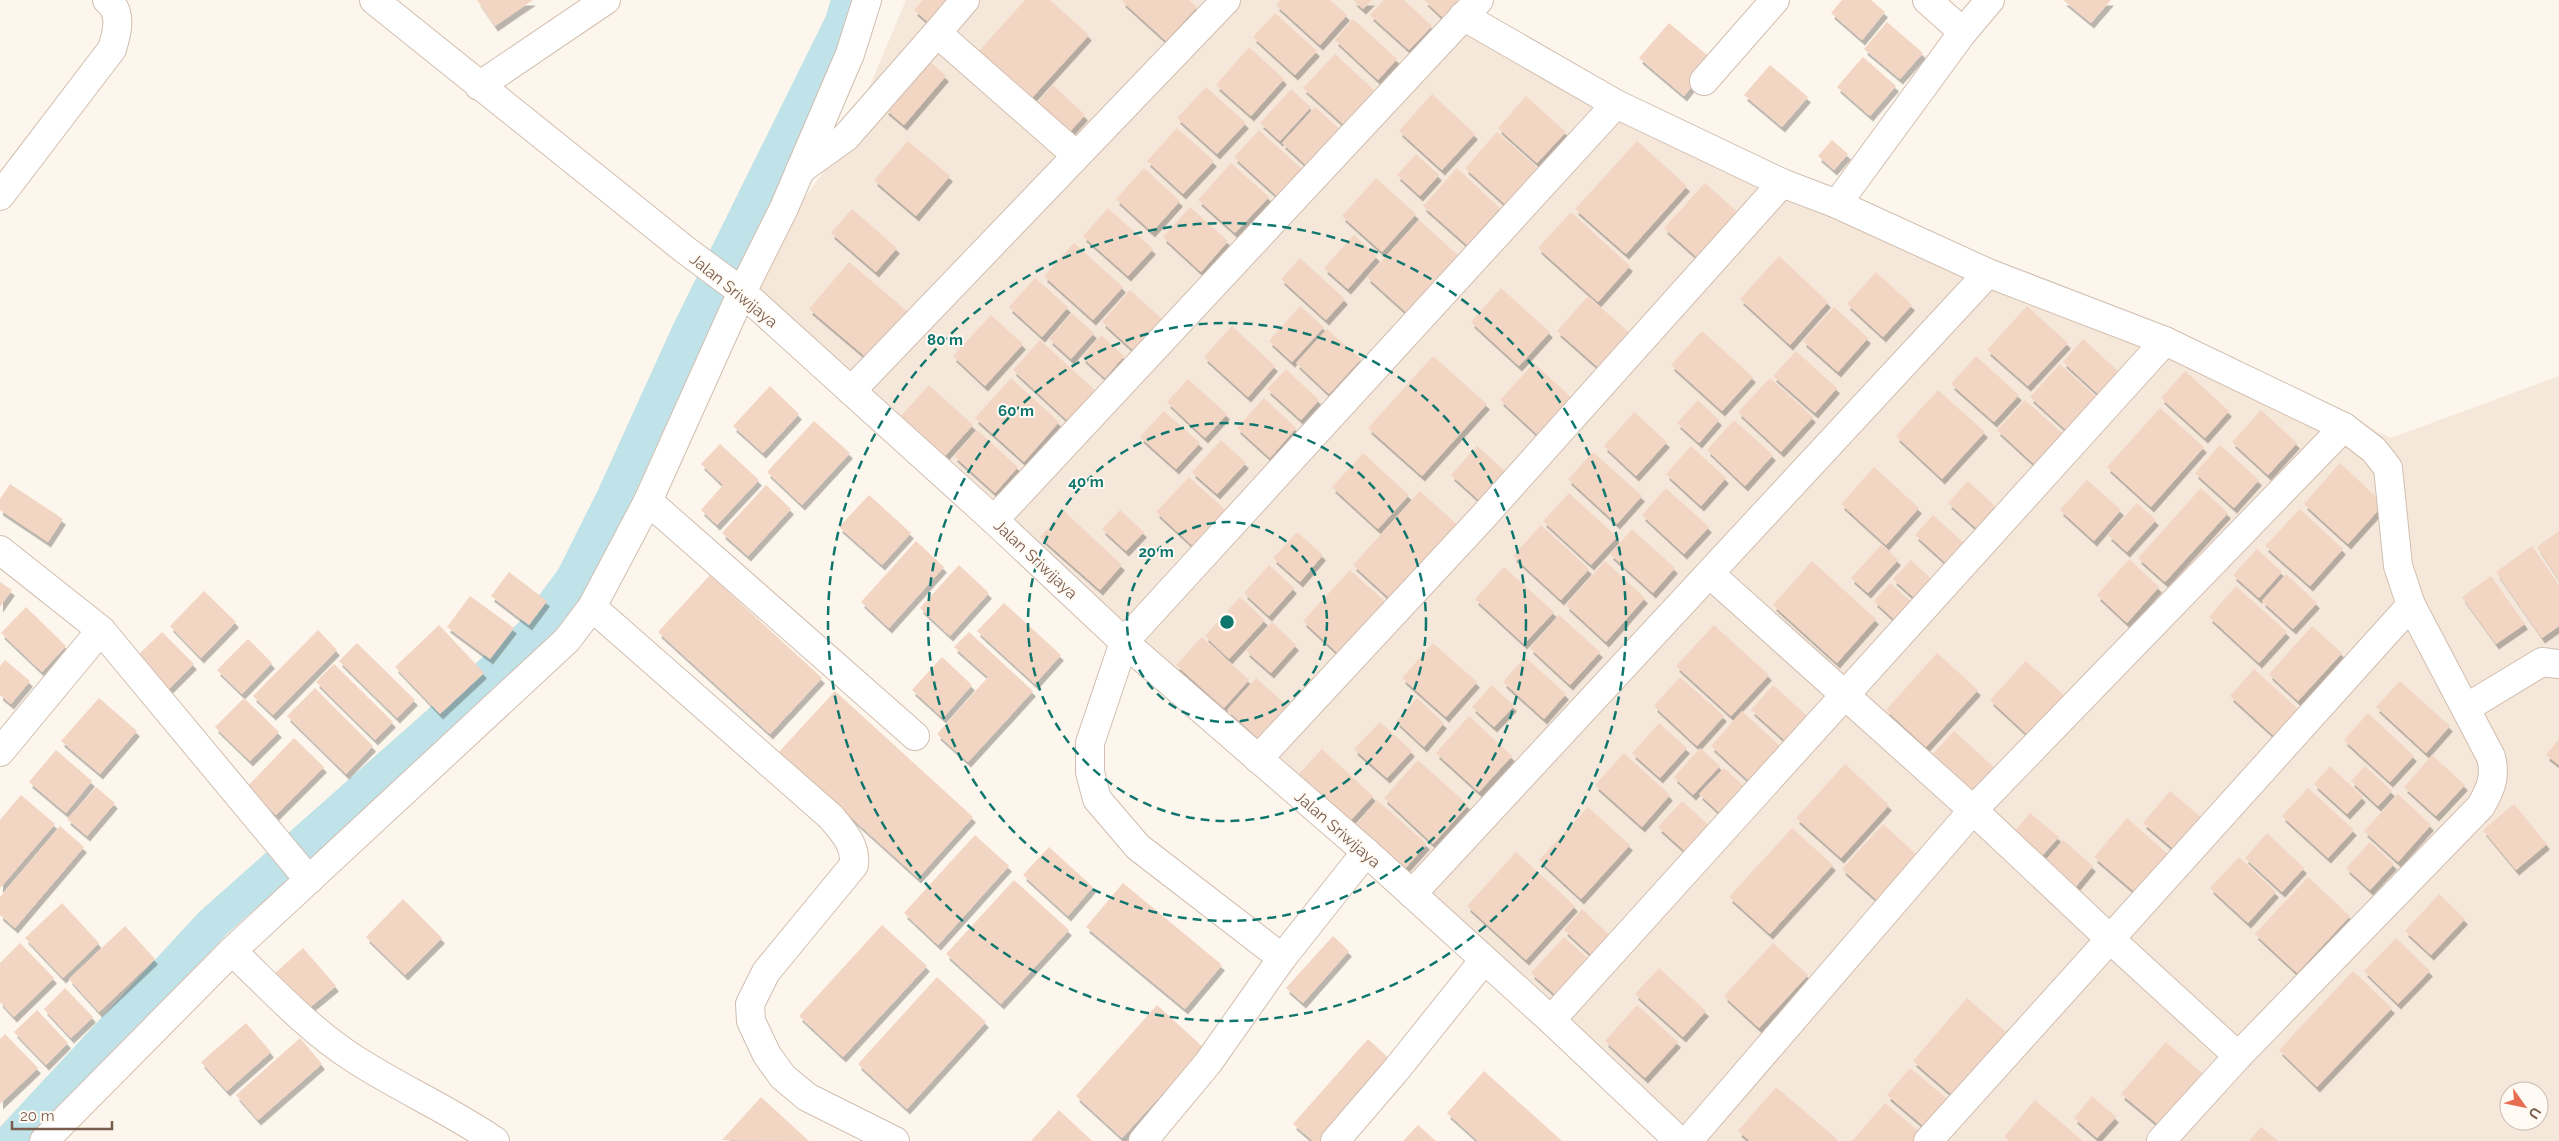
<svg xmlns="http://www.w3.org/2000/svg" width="2559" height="1141" viewBox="0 0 2559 1141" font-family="Raleway,sans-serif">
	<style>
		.residential { fill: #f5e8da; fill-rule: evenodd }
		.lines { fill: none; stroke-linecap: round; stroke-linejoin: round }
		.canal { stroke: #bfe3e8; stroke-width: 35 }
		.building { fill: #f3d5c3; filter: url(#shadow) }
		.minor-casing { stroke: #d1beb0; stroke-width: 30 }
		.tertiary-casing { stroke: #d1beb0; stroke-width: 30 }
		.minor { stroke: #fff; stroke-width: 28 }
		.tertiary { stroke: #fff; stroke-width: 28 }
		.ring { fill: none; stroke: #0f766e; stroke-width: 2.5; stroke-dasharray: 9 6 }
		.labels { text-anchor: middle; stroke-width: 4; stroke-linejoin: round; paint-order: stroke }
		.street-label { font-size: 16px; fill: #7a5c4d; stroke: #fffaf3 }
		.centre { fill: #0f766e; stroke: #fffaf3; stroke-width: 2.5 }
		.ring-label { font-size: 15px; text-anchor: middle; font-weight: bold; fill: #0f766e; stroke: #fffaf3; stroke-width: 4; stroke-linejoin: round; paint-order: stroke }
	</style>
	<defs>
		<filter id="shadow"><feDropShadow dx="3" dy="5.5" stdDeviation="0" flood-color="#0004"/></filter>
	</defs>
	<rect width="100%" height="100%" fill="#fdf6ec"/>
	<path class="residential" d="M906,0H1469L1463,7L1779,179L2167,333L2391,438L2559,376V1141H1683L741,286L848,138ZM2509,1091H2539V1121H2509Z"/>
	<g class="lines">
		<path class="canal" d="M11,1141L213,923L440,722L533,633L573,579L614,497L689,332L842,23L849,0"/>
	</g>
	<g class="building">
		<path d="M477,0H533L495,26Z"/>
		<path d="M923,0H958L935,28L914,10Z"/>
		<path d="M1025,0H1050L1089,35L1030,100L978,52Z"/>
		<path d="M1123,0H1189L1197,7L1166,41L1122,1Z"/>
		<path d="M1280,0H1330L1347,15L1320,45L1276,5Z"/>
		<path d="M1353,0H1372L1363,9Z"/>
		<path d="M1384,0H1404L1432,26L1409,50L1370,15Z"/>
		<path d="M1424,0H1459L1443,18Z"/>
		<path d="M1842,0H1871L1885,12L1862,40L1831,13Z"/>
		<path d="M2063,0H2111L2091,23Z"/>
		<path d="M1275,13L1317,51L1295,75L1253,37Z"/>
		<path d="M1353,19L1397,59L1378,80L1335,40Z"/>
		<path d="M1887,22L1923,53L1900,79L1864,49Z"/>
		<path d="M1669,23L1713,60L1684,96L1639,58Z"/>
		<path d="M1249,47L1284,79L1251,116L1216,85Z"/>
		<path d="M1335,54L1375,91L1344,125L1303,88Z"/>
		<path d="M1863,57L1896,86L1870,116L1837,87Z"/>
		<path d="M927,59L946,76L904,125L885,109Z"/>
		<path d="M1770,65L1808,97L1782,127L1744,95Z"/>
		<path d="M1053,85L1085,115L1066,136L1034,106Z"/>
		<path d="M1206,87L1246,123L1217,154L1177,118Z"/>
		<path d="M1291,89L1311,107L1280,141L1260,123Z"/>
		<path d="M1432,94L1475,134L1442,170L1399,131Z"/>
		<path d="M1526,96L1566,132L1537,163L1498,128Z"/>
		<path d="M1315,107L1341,130L1308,167L1282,143Z"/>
		<path d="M1177,128L1214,161L1183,194L1147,161Z"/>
		<path d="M1259,130L1303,170L1278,197L1234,157Z"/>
		<path d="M1497,132L1540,170L1507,206L1465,168Z"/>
		<path d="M1832,140L1848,154L1834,170L1818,156Z"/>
		<path d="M908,141L950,176L916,216L874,180Z"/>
		<path d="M1637,141L1687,186L1626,254L1575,209Z"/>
		<path d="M1416,154L1439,175L1420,196L1397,175Z"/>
		<path d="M1231,163L1269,197L1235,233L1198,200Z"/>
		<path d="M1144,168L1180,201L1152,232L1116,199Z"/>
		<path d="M1457,168L1500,208L1467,245L1423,206Z"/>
		<path d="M1376,178L1416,214L1382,252L1342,216Z"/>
		<path d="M1705,183L1741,215L1700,260L1664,228Z"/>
		<path d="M1190,207L1228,241L1201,272L1163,237Z"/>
		<path d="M1108,208L1153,249L1128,276L1083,236Z"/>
		<path d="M852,209L897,248L876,272L831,233Z"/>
		<path d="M1571,212L1630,266L1598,302L1538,248Z"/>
		<path d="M1419,220L1461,258L1409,315L1367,277Z"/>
		<path d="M1354,235L1377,256L1348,289L1324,268Z"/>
		<path d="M1074,243L1123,287L1093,320L1044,276Z"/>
		<path d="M1779,256L1828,302L1790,345L1740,299Z"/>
		<path d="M1300,258L1345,299L1326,320L1281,279Z"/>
		<path d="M849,262L907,311L867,358L809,309Z"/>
		<path d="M1876,272L1912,305L1883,337L1847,304Z"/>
		<path d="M1035,278L1068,307L1042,337L1009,307Z"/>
		<path d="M1501,288L1550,332L1519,366L1471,322Z"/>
		<path d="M1130,290L1162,319L1133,350L1102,322Z"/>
		<path d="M1588,296L1633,336L1601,370L1557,331Z"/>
		<path d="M1300,306L1324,327L1292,362L1269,341Z"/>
		<path d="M2027,306L2068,343L2028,386L1987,350Z"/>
		<path d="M1834,307L1868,338L1838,372L1803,341Z"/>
		<path d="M1072,313L1094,333L1071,359L1049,339Z"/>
		<path d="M991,315L1023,344L985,386L953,356Z"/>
		<path d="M1232,326L1275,366L1248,397L1204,357Z"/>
		<path d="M1327,329L1361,359L1329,394L1296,363Z"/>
		<path d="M1702,331L1753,377L1722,411L1671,365Z"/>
		<path d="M1101,335L1124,356L1105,378L1082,357Z"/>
		<path d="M2083,339L2119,372L2098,394L2063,362Z"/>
		<path d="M1040,340L1095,390L1068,421L1013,370Z"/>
		<path d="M1796,351L1837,388L1815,413L1773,376Z"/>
		<path d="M1433,356L1487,404L1422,476L1368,428Z"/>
		<path d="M1976,356L2019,395L1994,422L1951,384Z"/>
		<path d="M1534,363L1574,400L1540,437L1500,400Z"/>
		<path d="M2060,364L2096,397L2066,430L2030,397Z"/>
		<path d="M1286,369L1319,400L1301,420L1267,389Z"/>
		<path d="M2185,371L2229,411L2205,438L2161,398Z"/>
		<path d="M1011,378L1059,422L1024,462L975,418Z"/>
		<path d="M1770,378L1813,417L1781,452L1738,412Z"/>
		<path d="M1188,379L1227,414L1205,438L1167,402Z"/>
		<path d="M929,385L973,425L945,456L901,416Z"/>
		<path d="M770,386L799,414L763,453L733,426Z"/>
		<path d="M1938,390L1985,432L1942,479L1896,436Z"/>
		<path d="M1264,398L1296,428L1270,458L1237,428Z"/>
		<path d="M1698,400L1719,420L1699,443L1677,423Z"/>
		<path d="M2025,400L2062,433L2034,464L1997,430Z"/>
		<path d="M2160,408L2204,447L2151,507L2107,467Z"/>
		<path d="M2261,410L2297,443L2268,475L2232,442Z"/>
		<path d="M1164,411L1200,443L1176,469L1140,437Z"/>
		<path d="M1634,412L1667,442L1636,476L1604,446Z"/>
		<path d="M1734,420L1773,455L1745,486L1707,450Z"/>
		<path d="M814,421L850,453L802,505L767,472Z"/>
		<path d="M977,430L1018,467L995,493L954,456Z"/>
		<path d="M1221,440L1246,463L1217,494L1192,472Z"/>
		<path d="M720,444L759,480L717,525L701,510L723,485L701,464Z"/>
		<path d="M2220,445L2259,480L2234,508L2195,473Z"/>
		<path d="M1477,446L1506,472L1480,501L1451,475Z"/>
		<path d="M1691,446L1726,478L1701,506L1666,474Z"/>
		<path d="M1593,452L1642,496L1617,524L1568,479Z"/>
		<path d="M1363,453L1409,495L1378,529L1332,487Z"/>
		<path d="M2340,463L2384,504L2348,544L2304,504Z"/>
		<path d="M1874,467L1919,508L1886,545L1841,504Z"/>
		<path d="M1189,477L1228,512L1195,548L1156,512Z"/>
		<path d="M2087,480L2121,510L2094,541L2060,510Z"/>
		<path d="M1968,481L1995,506L1976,528L1948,503Z"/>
		<path d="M10,484L63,519L48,542L0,510V499Z"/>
		<path d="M766,485L791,509L748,556L722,533Z"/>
		<path d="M1666,488L1709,527L1684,554L1642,515Z"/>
		<path d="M2201,488L2228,513L2165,582L2138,558Z"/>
		<path d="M1420,491L1464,531L1397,605L1353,565Z"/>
		<path d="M1569,493L1617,537L1591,565L1543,521Z"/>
		<path d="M869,495L911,533L882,565L839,527Z"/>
		<path d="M2137,503L2156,520L2127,552L2108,535Z"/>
		<path d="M2300,509L2343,549L2310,586L2265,546Z"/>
		<path d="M1120,510L1144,532L1126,551L1102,529Z"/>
		<path d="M1064,511L1122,565L1100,590L1040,537Z"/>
		<path d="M1933,515L1965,544L1947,564L1915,535Z"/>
		<path d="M1541,525L1589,569L1561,600L1513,556Z"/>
		<path d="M1632,529L1675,568L1653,593L1610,554Z"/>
		<path d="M2559,531V580L2537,547Z"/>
		<path d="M1297,532L1323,555L1300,582L1273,558Z"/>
		<path d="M916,541L944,567L889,628L861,602Z"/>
		<path d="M1882,544L1898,560L1868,593L1851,578Z"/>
		<path d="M2532,546L2559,585V626L2542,638L2496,572Z"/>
		<path d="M2257,549L2282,572L2259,598L2233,575Z"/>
		<path d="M2129,559L2159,587L2127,623L2097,595Z"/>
		<path d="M1911,560L1938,585L1920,603L1893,579Z"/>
		<path d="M1605,561L1645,598L1606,642L1566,605Z"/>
		<path d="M1812,561L1876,619L1837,663L1773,605Z"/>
		<path d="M959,565L989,593L950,636L920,608Z"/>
		<path d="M1269,565L1294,588L1269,616L1244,593Z"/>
		<path d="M1504,567L1554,612L1524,644L1475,599Z"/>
		<path d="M1350,570L1392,608L1345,660L1303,621Z"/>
		<path d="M509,572L547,601L529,625L491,596Z"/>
		<path d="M2286,574L2317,603L2293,629L2262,601Z"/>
		<path d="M710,575L822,678L770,734L658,632Z"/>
		<path d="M2491,576L2525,624L2496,644L2462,597Z"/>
		<path d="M0,582L12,590L0,607Z"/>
		<path d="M1890,583L1916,606L1900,625L1874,601Z"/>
		<path d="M2236,586L2287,632L2259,663L2209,617Z"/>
		<path d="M204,591L236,622L201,658L170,626Z"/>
		<path d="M470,596L514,628L490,659L447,627Z"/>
		<path d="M1240,597L1265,620L1229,659L1205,636Z"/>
		<path d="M1004,603L1061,655L1035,684L977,631Z"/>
		<path d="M26,607L66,646L42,672L1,633Z"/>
		<path d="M1559,615L1600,652L1570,685L1530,648Z"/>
		<path d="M1272,622L1296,645L1271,673L1246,651Z"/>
		<path d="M439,625L484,673L440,714L395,667Z"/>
		<path d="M1714,625L1769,675L1731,716L1676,666Z"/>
		<path d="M2312,626L2342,653L2298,701L2269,674Z"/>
		<path d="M318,630L337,650L273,715L253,696Z"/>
		<path d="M162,632L194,664L169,689L136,657Z"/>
		<path d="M969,632L1033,691L968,762L937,734L988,677L954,647Z"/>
		<path d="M1202,637L1249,680L1224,708L1176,665Z"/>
		<path d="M248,639L272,663L242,694L217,670Z"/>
		<path d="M357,643L415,700L397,718L339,661Z"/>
		<path d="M1433,643L1477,682L1446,717L1402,678Z"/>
		<path d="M1937,653L1978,690L1926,747L1886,710Z"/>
		<path d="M942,657L972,685L943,718L912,690Z"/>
		<path d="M1525,657L1566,694L1544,719L1503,682Z"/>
		<path d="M5,660L30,681L11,704L0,695V666Z"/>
		<path d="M2026,661L2065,696L2029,736L1990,700Z"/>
		<path d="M334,664L393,722L375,740L316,682Z"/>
		<path d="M2254,669L2298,709L2274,736L2230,696Z"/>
		<path d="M1680,677L1724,716L1697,746L1654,706Z"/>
		<path d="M1256,678L1291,709L1261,741L1227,710Z"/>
		<path d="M2400,681L2450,726L2426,753L2376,707Z"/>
		<path d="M1492,685L1514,706L1494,727L1472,707Z"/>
		<path d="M1773,685L1813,721L1791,746L1751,710Z"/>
		<path d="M315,688L373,746L346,774L287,716Z"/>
		<path d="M835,691L973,817L918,878L779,752Z"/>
		<path d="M99,698L137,731L100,774L61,741Z"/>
		<path d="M244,698L279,732L250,761L215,727Z"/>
		<path d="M1417,698L1444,723L1424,747L1396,721Z"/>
		<path d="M1742,711L1780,746L1749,781L1711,746Z"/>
		<path d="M2368,713L2414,756L2390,782L2344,740Z"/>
		<path d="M1469,716L1512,756L1479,792L1436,753Z"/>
		<path d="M1380,722L1412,751L1387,778L1354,749Z"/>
		<path d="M1659,723L1687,748L1660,778L1632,753Z"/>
		<path d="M1954,731L1997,770L1974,795L1931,756Z"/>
		<path d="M294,738L324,767L276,815L247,787Z"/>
		<path d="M2559,739V765L2546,755Z"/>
		<path d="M1700,748L1720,766L1693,795L1674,777Z"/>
		<path d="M1322,749L1373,796L1350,821L1299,774Z"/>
		<path d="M56,750L92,781L66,813L29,782Z"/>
		<path d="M1624,753L1670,795L1642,827L1595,785Z"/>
		<path d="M2432,755L2465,785L2436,816L2404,787Z"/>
		<path d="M1418,760L1468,805L1433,844L1384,798Z"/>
		<path d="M1845,764L1889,805L1841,858L1796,818Z"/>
		<path d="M2330,766L2363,797L2347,814L2314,784Z"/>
		<path d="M2365,766L2392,791L2378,806L2351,781Z"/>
		<path d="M1724,768L1746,788L1722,815L1699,794Z"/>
		<path d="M96,787L115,803L87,836L67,819Z"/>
		<path d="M2308,788L2354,830L2328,858L2282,816Z"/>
		<path d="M2170,791L2203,819L2176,851L2143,823Z"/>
		<path d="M2398,794L2431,825L2398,862L2364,831Z"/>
		<path d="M21,795L55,824L0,888V820Z"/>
		<path d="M1377,800L1427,844L1401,873L1352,829Z"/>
		<path d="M1682,801L1711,827L1687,853L1658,827Z"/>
		<path d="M2514,804L2547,844L2516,870L2483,830Z"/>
		<path d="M1588,807L1630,845L1581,899L1539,860Z"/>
		<path d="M2030,813L2059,837L2040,858L2012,834Z"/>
		<path d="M2127,818L2170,856L2137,894L2094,857Z"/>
		<path d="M1883,824L1918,856L1878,901L1842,869Z"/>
		<path d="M60,826L84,847L15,928L0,915V897Z"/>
		<path d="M1792,828L1833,865L1770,934L1729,897Z"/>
		<path d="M2267,833L2304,868L2282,892L2245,858Z"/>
		<path d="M975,835L1009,866L938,945L904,913Z"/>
		<path d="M2063,840L2093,866L2074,889L2043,863Z"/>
		<path d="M2370,842L2394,864L2370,890L2346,868Z"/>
		<path d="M1049,847L1093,887L1068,916L1023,875Z"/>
		<path d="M1516,852L1575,906L1526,960L1467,906Z"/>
		<path d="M2239,857L2276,892L2248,923L2210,888Z"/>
		<path d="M2308,877L2350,916L2297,973L2255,934Z"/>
		<path d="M1014,880L1069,930L1001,1004L946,954Z"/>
		<path d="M1123,883L1222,965L1185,1009L1086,927Z"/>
		<path d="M2439,894L2465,919L2431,955L2405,931Z"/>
		<path d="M403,899L442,938L405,975L366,937Z"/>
		<path d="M62,903L99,943L63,978L25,938Z"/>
		<path d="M1582,909L1618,943L1600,963L1564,930Z"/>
		<path d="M882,925L927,966L843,1057L799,1016Z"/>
		<path d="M125,926L155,959L99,1012L69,979Z"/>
		<path d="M1333,936L1349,951L1303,1003L1286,988Z"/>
		<path d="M1564,937L1593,963L1560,999L1531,973Z"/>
		<path d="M2396,938L2430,971L2398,1004L2364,971Z"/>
		<path d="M20,943L54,978L14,1017L0,1002V963Z"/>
		<path d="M1773,943L1808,975L1759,1028L1724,996Z"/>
		<path d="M303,948L336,986L307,1010L275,973Z"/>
		<path d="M1659,968L1706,1011L1683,1037L1635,994Z"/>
		<path d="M2353,971L2392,1008L2317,1087L2279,1050Z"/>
		<path d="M937,977L986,1022L907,1109L858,1064Z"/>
		<path d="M65,988L93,1017L71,1038L44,1009Z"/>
		<path d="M1967,998L2012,1037L1958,1100L1913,1061Z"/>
		<path d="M1157,1005L1204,1048L1122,1138L1076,1096Z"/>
		<path d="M1637,1005L1678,1042L1645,1078L1605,1041Z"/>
		<path d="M37,1010L68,1043L46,1065L14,1032Z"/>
		<path d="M246,1023L271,1052L227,1091L201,1062Z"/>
		<path d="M5,1034L38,1068L0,1104V1039Z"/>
		<path d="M300,1038L322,1064L258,1120L236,1095Z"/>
		<path d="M1368,1039L1394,1063L1325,1141H1313L1293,1124Z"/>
		<path d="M2166,1042L2210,1080L2166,1131L2121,1094Z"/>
		<path d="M1910,1068L1951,1102L1928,1130L1887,1095Z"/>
		<path d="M1484,1071L1532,1114L1562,1141H1478L1447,1113Z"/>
		<path d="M1776,1087L1837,1139L1835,1141H1750L1738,1131Z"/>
		<path d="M2092,1096L2116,1117L2097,1138L2074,1118Z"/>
		<path d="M761,1097L809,1141L722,1140Z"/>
		<path d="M2035,1100L2083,1141H2009L2004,1137Z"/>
		<path d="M1885,1103L1921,1133L1914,1141H1852Z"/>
		<path d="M1059,1110L1092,1141H1031Z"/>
		<path d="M1418,1125L1436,1141H1403Z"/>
		<path d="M2261,1127L2278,1141H2249Z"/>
	</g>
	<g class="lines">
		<defs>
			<g id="minor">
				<path d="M965,0L937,33L1076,155"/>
				<path d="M1927,0L1963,32"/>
				<path d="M1463,16L1616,104L1782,183L1837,204L1988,273L2165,341L2344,427L2374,450L2388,468L2398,566L2411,605L2491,757C2496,777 2491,788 2481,806L2238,1056L2161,1141"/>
				<path d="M1704,81L1775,0"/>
				<path d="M479,86L606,0"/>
				<path d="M800,170L846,137L937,33"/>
				<path d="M0,196L112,49C117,33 123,12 107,0"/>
				<path d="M1837,204L1963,32L1990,0"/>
				<path d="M851,391L1226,0"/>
				<path d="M648,501L915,736"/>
				<path d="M994,520L1479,0"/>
				<path d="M0,550L101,630L309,880"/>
				<path d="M1710,574L1973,810L2109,938L2238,1056"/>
				<path d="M592,607L831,817C843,832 856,844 854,865L766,972L750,1004L751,1021L767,1055L783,1077L807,1097L895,1141"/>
				<path d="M2466,708L2542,662L2559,664"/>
				<path d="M0,752L101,630"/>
				<path d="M1258,759L1482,518L1782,183"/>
				<path d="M1412,894L1988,273"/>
				<path d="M232,951C271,988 308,1029 353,1058C399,1088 450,1110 495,1141"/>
				<path d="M1282,958L1138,847L1097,799L1090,772V743L1124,642L1616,104"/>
				<path d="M1551,1020L2165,341"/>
				<path d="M44,1141L232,951L567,640L592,607L648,501L742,292L784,208L850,54L867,0"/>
				<path d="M1143,1141L1208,1063L1282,958L1366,852"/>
				<path d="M1335,1141L1396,1070L1484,960"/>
				<path d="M1688,1141L1973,810L2344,427"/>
				<path d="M1928,1141L2411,605"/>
			</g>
			<path id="tertiary" d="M374,0L684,249L742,292L994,520L1124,642L1366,852L1551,1020L1679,1141"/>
		</defs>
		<use href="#minor" class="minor-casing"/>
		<use href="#tertiary" class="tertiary-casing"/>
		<use href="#minor" class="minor"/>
		<use href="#tertiary" class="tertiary"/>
	</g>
	<g class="ring">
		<circle cx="1227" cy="622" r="100"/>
		<circle cx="1227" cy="622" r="199"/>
		<circle cx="1227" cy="622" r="299"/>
		<circle cx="1227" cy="622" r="399"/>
	</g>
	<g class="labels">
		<g class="street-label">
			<text transform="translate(734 290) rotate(39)" y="6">Jalan Sriwijaya</text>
			<text transform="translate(1036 559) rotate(43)" y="6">Jalan Sriwijaya</text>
			<text transform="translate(1338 829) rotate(41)" y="6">Jalan Sriwijaya</text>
		</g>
	</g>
	<circle cx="1227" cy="622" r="8" class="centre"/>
	<g class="ring-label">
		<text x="945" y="345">80 m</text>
		<text x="1016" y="416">60 m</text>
		<text x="1086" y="487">40 m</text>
		<text x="1156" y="557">20 m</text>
	</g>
	<g transform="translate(2524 1106) rotate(123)"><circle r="24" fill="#fffaf3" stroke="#cabbb1"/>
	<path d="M0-4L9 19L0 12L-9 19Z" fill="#e76f51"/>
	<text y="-8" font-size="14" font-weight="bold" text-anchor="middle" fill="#7a5c4d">U</text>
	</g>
	<path d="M12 1121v8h100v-8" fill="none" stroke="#7a5c4d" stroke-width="2.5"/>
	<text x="20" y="1121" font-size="15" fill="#7a5c4d" stroke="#fffaf3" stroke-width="4" paint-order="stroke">20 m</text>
</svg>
